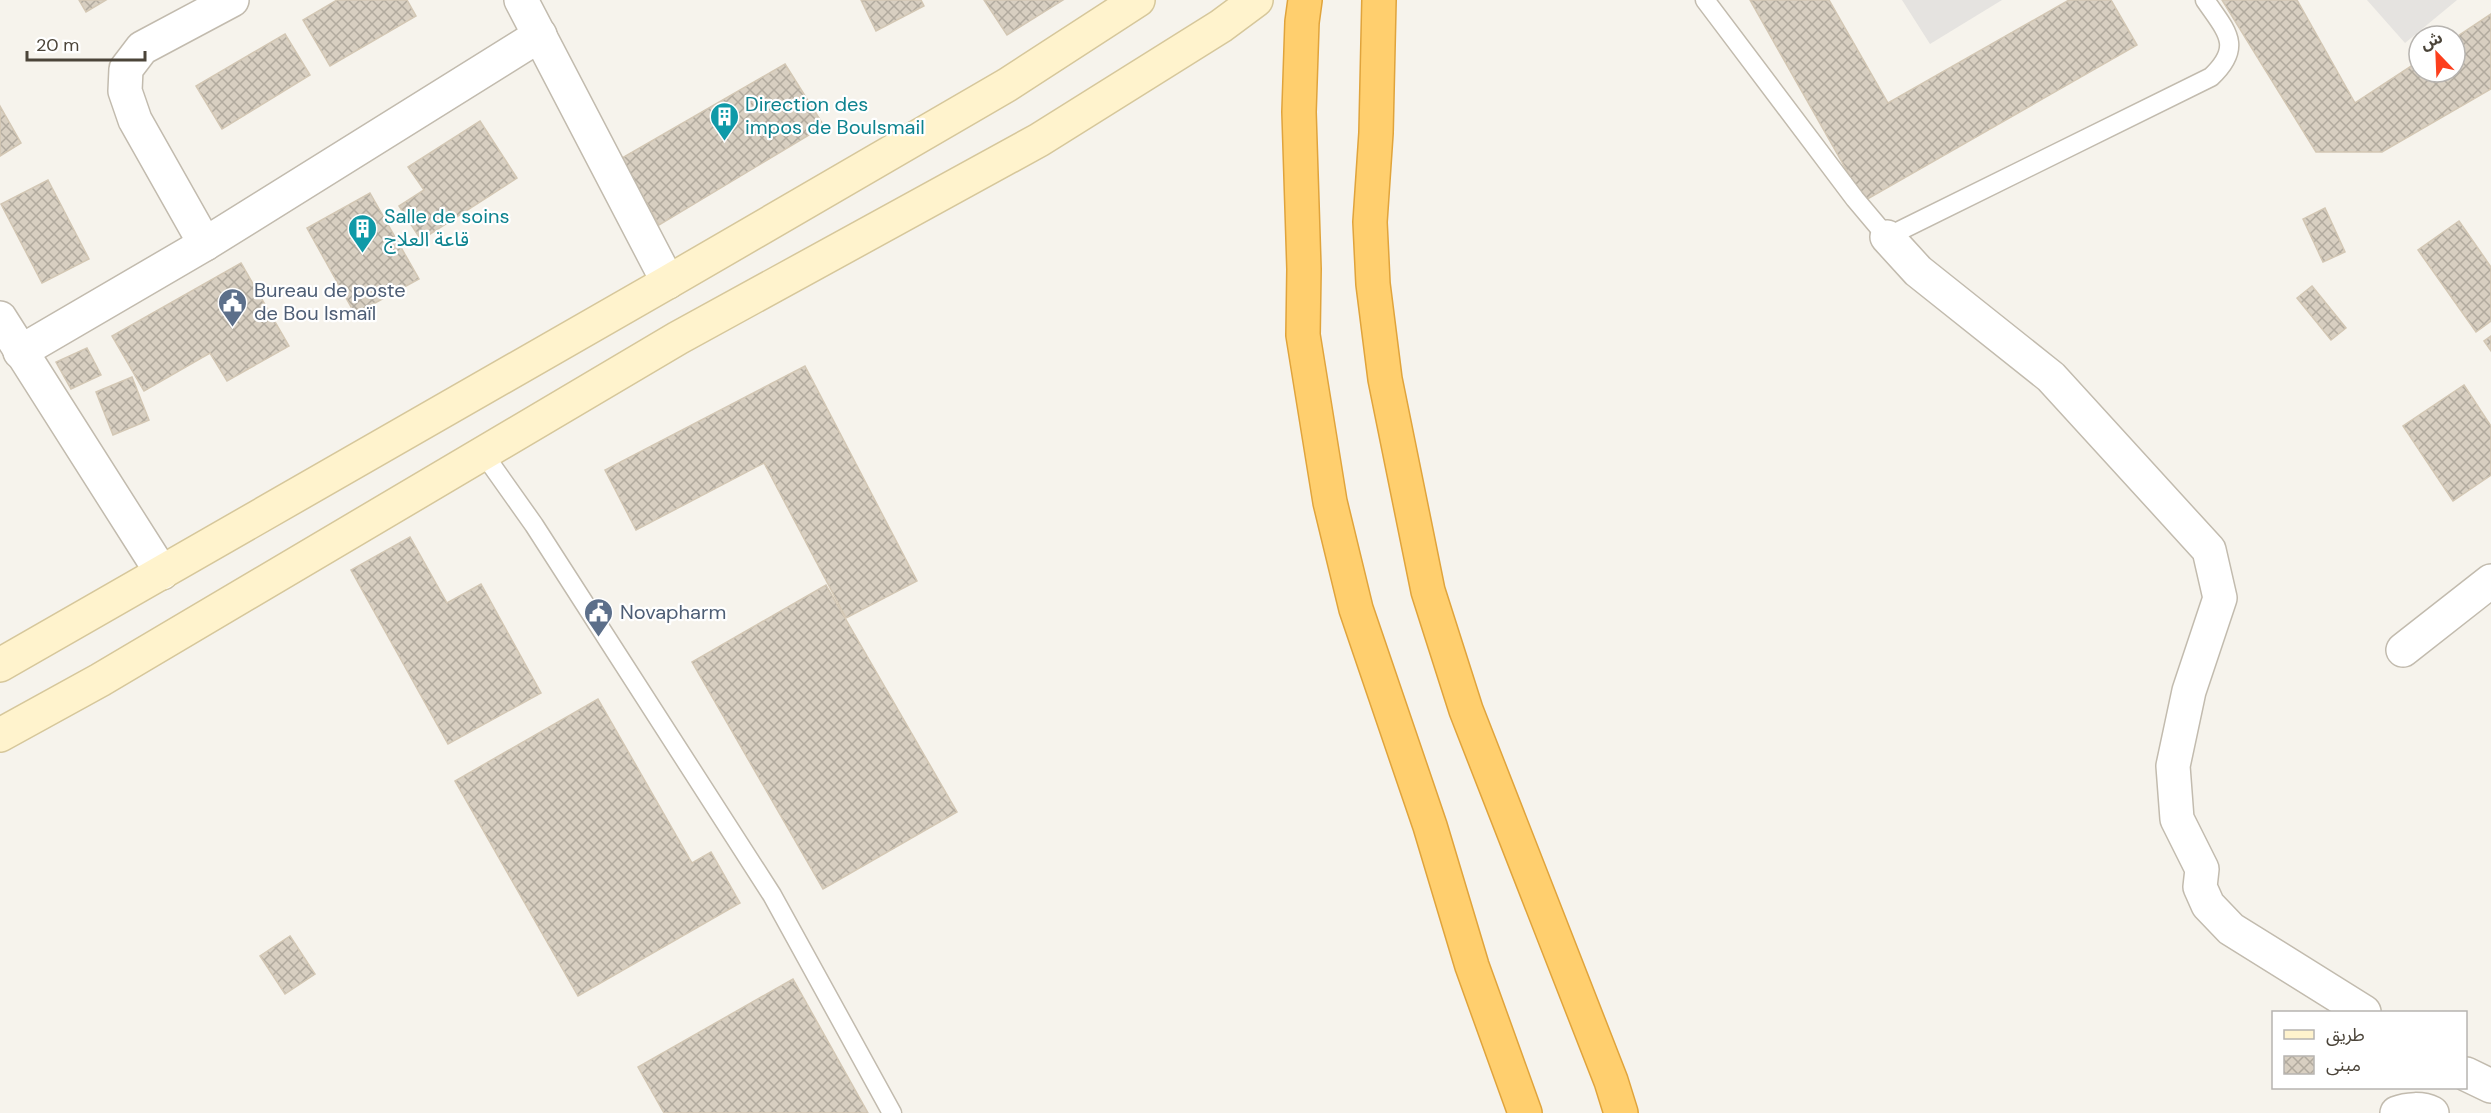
<svg xmlns="http://www.w3.org/2000/svg" width="2491" height="1113" viewBox="0 0 2491 1113" font-family="'DM Sans','Noto Sans Arabic',sans-serif">
	<style>
		.parking { fill: #e5e3e0 }
		.building { fill: url(#building-cross-hatch); stroke: #d3c7b4; stroke-width: 1.5 }
		.lines { fill: none; stroke-linecap: round; stroke-linejoin: round }
		.service-casing { stroke: #c2bbae; stroke-width: 21 }
		.minor-casing { stroke: #c2bbae; stroke-width: 36 }
		.secondary-casing { stroke: #d6c79b; stroke-width: 36 }
		.motorway-casing { stroke: #e0a43c; stroke-width: 36 }
		.service { stroke: #fff; stroke-width: 18 }
		.minor { stroke: #fff; stroke-width: 33 }
		.secondary { stroke: #fff3cd; stroke-width: 33 }
		.motorway { stroke: #ffcf6e; stroke-width: 33 }
		.labels { text-anchor: middle; stroke-width: 4.5; stroke-linejoin: round; paint-order: stroke }
		.culture-label { font-size: 20px; fill: #0d838f; stroke: #fff; text-anchor: start }
		.service-label { font-size: 20px; fill: #4e5e75; stroke: #fff; text-anchor: start }
	</style>
	<defs>
		<pattern id="building-cross-hatch" width="8" height="8" patternUnits="userSpaceOnUse" patternTransform="scale(1.5)"><rect width="8" height="8" fill="#d8cfc1"/><path d="M0 0l8 8M0 8l8-8" fill="none" stroke="#b1aa9e"/></pattern>
	</defs>
	<rect width="100%" height="100%" fill="#f6f3ec"/>
	<g class="parking">
		<path d="M1902,0H2002L1930,44Z"/>
		<path d="M2367,0H2457L2405,43Z"/>
	</g>
	<g class="building">
		<path d="M79,0H106L86,12Z"/>
		<path d="M337,0H407L416,16L330,66L303,20Z"/>
		<path d="M861,0H921L924,6L876,31Z"/>
		<path d="M984,0H1063L1007,35Z"/>
		<path d="M1750,0H1829L1888,103L2069,0H2111L2137,45L1864,201Z"/>
		<path d="M2222,0H2297L2355,103L2419,61V72H2455V38L2491,14V89L2382,152H2316Z"/>
		<path d="M285,34L310,75L222,129L196,86Z"/>
		<path d="M785,64L824,126L659,225L622,158Z"/>
		<path d="M0,106L21,143L0,156Z"/>
		<path d="M480,121L517,178L421,240L399,206L424,190L408,167Z"/>
		<path d="M48,180L89,259L42,283L1,204Z"/>
		<path d="M370,193L419,279L355,314L307,228Z"/>
		<path d="M2325,208L2345,252L2323,262L2303,219Z"/>
		<path d="M2459,221L2491,267V321L2476,332L2418,250Z"/>
		<path d="M241,263L289,346L227,381L210,353L144,391L112,336Z"/>
		<path d="M2312,286L2346,328L2331,340L2297,298Z"/>
		<path d="M2491,336V351L2484,341Z"/>
		<path d="M87,348L101,375L71,389L56,362Z"/>
		<path d="M805,366L917,581L846,618L764,463L636,530L605,470Z"/>
		<path d="M132,377L149,420L113,435L96,392Z"/>
		<path d="M2464,385L2491,426V475L2453,501L2403,426Z"/>
		<path d="M410,537L447,603L481,584L541,693L448,744L351,570Z"/>
		<path d="M826,585L957,812L823,889L692,662Z"/>
		<path d="M598,699L692,863L711,852L740,903L578,996L455,781Z"/>
		<path d="M290,936L315,974L285,994L260,956Z"/>
		<path d="M793,979L868,1113H664L638,1067Z"/>
	</g>
	<g class="lines">
		<defs>
			<g id="service">
				<path d="M1705,0L1855,199L1887,237L2211,77C2244,46 2226,31 2205,0"/>
				<path d="M483,453L534,525L772,895L892,1113"/>
			</g>
			<g id="minor">
				<path d="M521,0L668,282"/>
				<path d="M1887,237L1918,271L2051,377L2209,550L2220,598L2189,691L2173,766L2177,819L2202,869L2200,887L2208,905L2231,929L2364,1012"/>
				<path d="M205,244L135,120L125,91L126,69L142,48L232,0"/>
				<path d="M0,318L162,573"/>
				<path d="M20,352L205,244L540,35"/>
				<path d="M2403,650L2491,581"/>
				<path d="M2466,1074L2491,1086"/>
				<path d="M2397,1113C2407,1109 2422,1108 2432,1113"/>
			</g>
			<g id="secondary">
				<path d="M0,665L668,282L1007,85L1138,0"/>
				<path d="M0,735L100,680L678,338L1039,140L1221,26L1256,0"/>
			</g>
			<g id="motorway">
				<path d="M1305,0L1302,22L1299,112L1304,269L1303,335L1330,502L1356,609L1430,826L1472,966L1525,1113"/>
				<path d="M1379,0L1376,133L1370,222L1373,284L1385,379L1428,591L1466,710L1611,1081L1621,1113"/>
			</g>
		</defs>
		<use href="#service" class="service-casing"/>
		<use href="#minor" class="minor-casing"/>
		<use href="#secondary" class="secondary-casing"/>
		<use href="#motorway" class="motorway-casing"/>
		<use href="#service" class="service"/>
		<use href="#minor" class="minor"/>
		<use href="#secondary" class="secondary"/>
		<use href="#motorway" class="motorway"/>
	</g>
	<defs>
		<symbol id="building-pin" viewBox="-11 -11 22 30"><path d="M0 17L-7.5 6A9.5 9.5 0 1 1 7.5 6Z" fill="#0f9aa8" stroke="#fff"/><path d="M-4-6H4V6H1V3H-1V6H-4ZM-2.5-4.3h1.7v1.8h-1.7ZM.8-4.3h1.7v1.8H.8ZM-2.5-1h1.7V.8h-1.7ZM.8-1h1.7V.8H.8Z" fill="#fff"/></symbol>
		<symbol id="civic-pin" viewBox="-11 -11 22 30"><path d="M0 17L-7.5 6A9.5 9.5 0 1 1 7.5 6Z" fill="#5c6f8a" stroke="#fff"/><path d="M-.6-6.5H3V-4.5H.6V-3L4-1V1h2V6H-6V1h2V-1L-.6-3ZM-1.2 2.5V6h2.4V2.5Z" fill="#fff"/></symbol>
	</defs>
	<g fill-rule="evenodd">
		<use href="#building-pin" x="708" y="100" width="33" height="45"/>
		<use href="#building-pin" x="346" y="212" width="33" height="45"/>
		<use href="#civic-pin" x="216" y="286" width="33" height="45"/>
		<use href="#civic-pin" x="582" y="596" width="33" height="45"/>
	</g>
	<g class="labels">
		<g class="culture-label">
			<text x="745" y="111">Direction des<tspan x="745" dy="23">impos de BouIsmail</tspan></text>
			<text x="384" y="223">Salle de soins<tspan x="384" dy="23">قاعة العلاج</tspan></text>
		</g>
		<g class="service-label">
			<text x="254" y="297">Bureau de poste<tspan x="254" dy="23">de Bou Ismaïl</tspan></text>
			<text x="620" y="619">Novapharm</text>
		</g>
	</g>
	<rect x="2272" y="1011" width="195" height="78" fill="#ffffff" stroke="#b7b4b0" stroke-width="1.5"/>
	<rect x="2284" y="1030" width="30" height="9" fill="#fff3cd" stroke="#b7b4b0" stroke-width="1.5"/>
	<text x="2326" y="1041" font-size="18" fill="#4b4439">طريق</text>
	<rect x="2284" y="1056" width="30" height="18" fill="url(#building-cross-hatch)" stroke="#b7b4b0" stroke-width="1.5"/>
	<text x="2326" y="1071" font-size="18" fill="#4b4439">مبنى</text>
	<g transform="translate(2437 54) rotate(337)"><circle r="28" fill="#ffffff" stroke="#b7b4b0" stroke-width="1.5"/>
	<path d="M0-4.5L10 22L0 15L-10 22Z" fill="#fc3f1d"/>
	<text y="-9" font-size="16" font-weight="bold" text-anchor="middle" fill="#4b4439">ش</text>
	</g>
	<path d="M27 51v9h118v-9" fill="none" stroke="#4b4439" stroke-width="3"/>
	<text x="36" y="51" font-size="18" fill="#4b4439" stroke="#ffffff" stroke-width="4.5" paint-order="stroke">20 m</text>
</svg>
